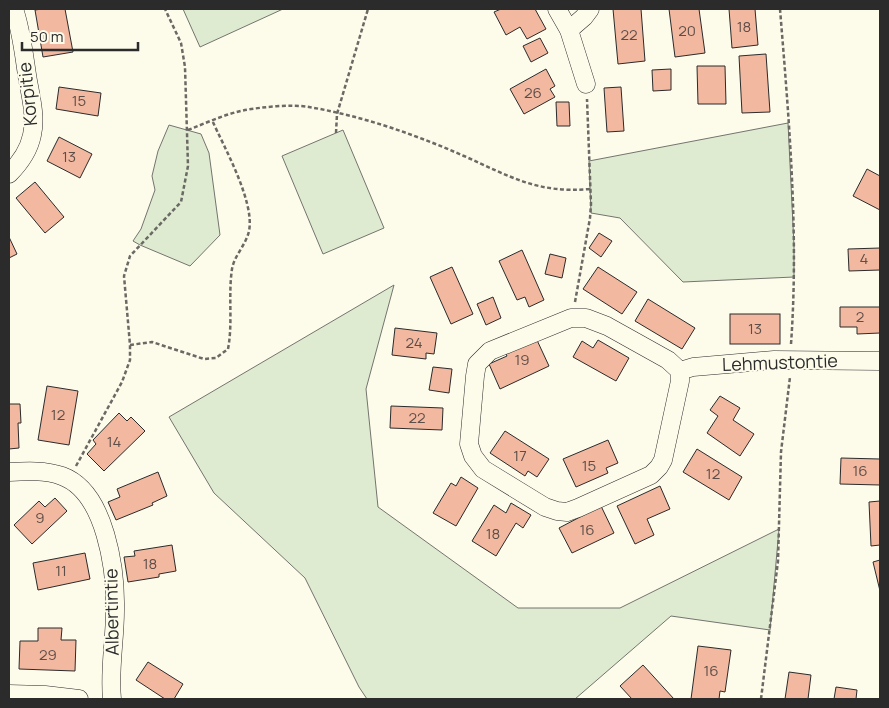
<svg xmlns="http://www.w3.org/2000/svg" width="889" height="708" viewBox="0 0 889 708" font-family="Manrope,sans-serif">
	<style>
		.green { fill: #deebd1; stroke: #74746e }
		.building { fill: #f2b8a0; stroke: #2b2b2b }
		.lines { fill: none; stroke-linecap: round; stroke-linejoin: round }
		.minor-casing { stroke: #2b2b2b; stroke-width: 19 }
		.path { stroke: #6a6964; stroke-width: 2.5; stroke-dasharray: 4 2.5; stroke-linecap: butt }
		.minor { stroke: #fdfbea; stroke-width: 18 }
		.labels { text-anchor: middle; stroke-width: 4; stroke-linejoin: round; paint-order: stroke }
		.number-label { font-size: 15px; fill: #5d4e48 }
		.street-label { font-size: 18px; fill: #2b2b2b; stroke: #fdfbea }
	</style>
	<rect width="100%" height="100%" fill="#fdfbea"/>
	<g class="green">
		<path d="M183,9H283L200,47Z"/>
		<path d="M788,123L794,246V277L683,282L620,218L591,213L589,161Z"/>
		<path d="M169,125L201,134L209,153L220,235L190,266L140,245L133,241L141,229L155,190L152,176L158,151Z"/>
		<path d="M343,130L384,228L323,254L282,156Z"/>
		<path d="M394,285L366,389L378,507L518,608H620L779,529L770,630L671,616L575,699H367L359,687L305,578L214,493L169,417Z"/>
	</g>
	<g class="building">
		<path d="M42,9H65L73,52L43,57L35,10Z"/>
		<path d="M501,9H535L546,29L527,39L520,27L506,35L494,12Z"/>
		<path d="M613,9H641L645,61L618,64Z"/>
		<path d="M669,9H699L705,53L675,57Z"/>
		<path d="M729,9H755L758,45L732,48Z"/>
		<path d="M540,38L548,53L531,62L523,46Z"/>
		<path d="M766,54L770,112L742,113L739,56Z"/>
		<path d="M697,66H725L726,104H698Z"/>
		<path d="M546,69L555,86L550,89L555,97L524,114L510,89Z"/>
		<path d="M671,69V90L653,91L652,70Z"/>
		<path d="M59,87L101,93L98,116L56,109Z"/>
		<path d="M621,87L624,131L607,132L604,88Z"/>
		<path d="M556,102H569L570,126H557Z"/>
		<path d="M59,137L92,154L80,178L47,161Z"/>
		<path d="M867,169L880,176V210L853,196Z"/>
		<path d="M35,182L64,217L45,233L16,198Z"/>
		<path d="M599,233L612,241L601,257L589,248Z"/>
		<path d="M9,237L17,254L9,258Z"/>
		<path d="M880,248V276V270L849,271L848,249Z"/>
		<path d="M522,250L544,300L529,307L525,297L517,300L499,261Z"/>
		<path d="M550,254L566,258L562,278L545,274Z"/>
		<path d="M452,267L473,314L451,324L430,277Z"/>
		<path d="M598,267L637,292L622,314L583,289Z"/>
		<path d="M493,297L501,318L486,325L477,304Z"/>
		<path d="M648,299L695,328L682,349L635,321Z"/>
		<path d="M840,307H880V333L857,334V327H840Z"/>
		<rect x="730" y="314" width="50" height="30"/>
		<path d="M395,328L437,333L434,354L426,353V359L392,355Z"/>
		<path d="M536,338L549,366L500,389L489,364L507,356L505,352Z"/>
		<path d="M598,340L629,358L616,381L573,357L582,341L593,348Z"/>
		<path d="M433,367L452,369L449,393L429,390Z"/>
		<path d="M47,386L78,391L69,445L38,440Z"/>
		<path d="M720,396L740,408L733,420L754,434L740,456L707,433L718,416L710,410Z"/>
		<path d="M9,404H20L21,423H18L19,448L9,449Z"/>
		<path d="M391,406L443,408L442,430L390,428Z"/>
		<path d="M119,413L127,421L131,417L145,431L104,471L87,454L96,444L93,440Z"/>
		<path d="M505,431L549,459L537,477L528,471L525,476L490,453Z"/>
		<path d="M608,440L618,463L606,468L608,473L576,487L563,459Z"/>
		<path d="M697,449L742,477L729,500L683,472Z"/>
		<path d="M841,458L880,459V485L840,484Z"/>
		<path d="M158,472L167,496L152,503L153,505L116,520L108,502L120,497L117,489Z"/>
		<path d="M461,477L478,488L456,526L433,513L451,483L456,486Z"/>
		<path d="M660,486L670,509L647,519L654,535L635,544L617,506Z"/>
		<path d="M55,498L67,511L32,544L14,525L39,501L45,507Z"/>
		<path d="M880,501V545L871,546L869,502Z"/>
		<path d="M511,503L531,515L523,528L516,523L496,556L472,541L494,505L506,513Z"/>
		<path d="M601,506L614,533L572,553L559,528Z"/>
		<path d="M172,545L176,571L159,574V577L128,582L124,557L135,556L134,551Z"/>
		<path d="M85,553L90,579L38,590L33,563Z"/>
		<path d="M880,560V591L873,562Z"/>
		<path d="M38,628H62L61,640H76L75,671L19,669L20,641H38Z"/>
		<path d="M698,646L731,650L725,692L720,691L719,699H691Z"/>
		<path d="M148,662L183,684L174,699H165L136,680Z"/>
		<path d="M643,665L674,699H632L620,686Z"/>
		<path d="M789,672L811,675L808,699H785Z"/>
		<path d="M836,687L857,690L856,699H834Z"/>
	</g>
	<g class="lines">
		<defs>
			<g id="minor">
				<path d="M557,9L569,30L586,84"/>
				<path d="M569,30L584,17L590,9"/>
				<path d="M9,174C20,163 29,150 32,135C36,118 31,97 28,81C24,57 22,32 14,9"/>
				<path d="M571,318H586L607,326L668,360L680,371V381L663,460L659,467L651,475L578,508L567,512L557,511L545,507L483,469L473,456L469,444L475,376L477,364L490,351Z"/>
				<path d="M680,371L693,367L774,360L880,361"/>
				<path d="M9,472C26,471 46,470 62,476C106,492 116,571 115,611C115,640 109,670 112,699"/>
				<path d="M9,694L45,695L79,699"/>
			</g>
		</defs>
		<use href="#minor" class="minor-casing"/>
		<g class="path">
			<path d="M780,9C789,120 799,233 791,344"/>
			<path d="M188,130C206,123 225,114 245,110C263,107 291,104 309,107C362,116 414,134 464,156C509,176 538,194 590,189"/>
			<path d="M336,133L337,114L368,9"/>
			<path d="M575,302L590,218L591,204L587,99"/>
			<path d="M130,345L152,342L204,359L216,358L228,349C233,323 228,296 232,269C234,256 246,245 249,231C255,202 224,147 212,120"/>
			<path d="M76,466L122,382L130,360V345L124,276L130,256L181,202L188,166L185,67L181,43L165,9"/>
			<path d="M761,699L778,561L781,452L790,377"/>
		</g>
		<use href="#minor" class="minor"/>
	</g>
	<g class="labels">
		<g class="number-label">
			<text x="744" y="32">18</text>
			<text x="687" y="36">20</text>
			<text x="629" y="40">22</text>
			<text x="533" y="98">26</text>
			<text x="79" y="106">15</text>
			<text x="69" y="162">13</text>
			<text x="864" y="264">4</text>
			<text x="860" y="322">2</text>
			<text x="755" y="334">13</text>
			<text x="414" y="348">24</text>
			<text x="522" y="365">19</text>
			<text x="58" y="420">12</text>
			<text x="417" y="423">22</text>
			<text x="114" y="447">14</text>
			<text x="520" y="461">17</text>
			<text x="589" y="471">15</text>
			<text x="860" y="476">16</text>
			<text x="713" y="479">12</text>
			<text x="40" y="523">9</text>
			<text x="587" y="535">16</text>
			<text x="493" y="539">18</text>
			<text x="150" y="569">18</text>
			<text x="61" y="576">11</text>
			<text x="48" y="660">29</text>
			<text x="711" y="676">16</text>
		</g>
		<g class="street-label">
			<text transform="translate(28 94) rotate(-96)" y="6">Korpitie</text>
			<text transform="translate(780 363) rotate(-2)" y="6">Lehmustontie</text>
			<text transform="translate(112 612) rotate(-91)" y="6">Albertintie</text>
		</g>
	</g>
	<rect width="889" height="708" fill="none" stroke="#2b2b2b" stroke-width="20"/>
	<path d="M22 42v8h116v-8" fill="none" stroke="#2b2b2b" stroke-width="2.5"/>
	<text x="30" y="42" font-size="15" fill="#2b2b2b" stroke="#fdfbea" stroke-width="4" paint-order="stroke">50 m</text>
</svg>
